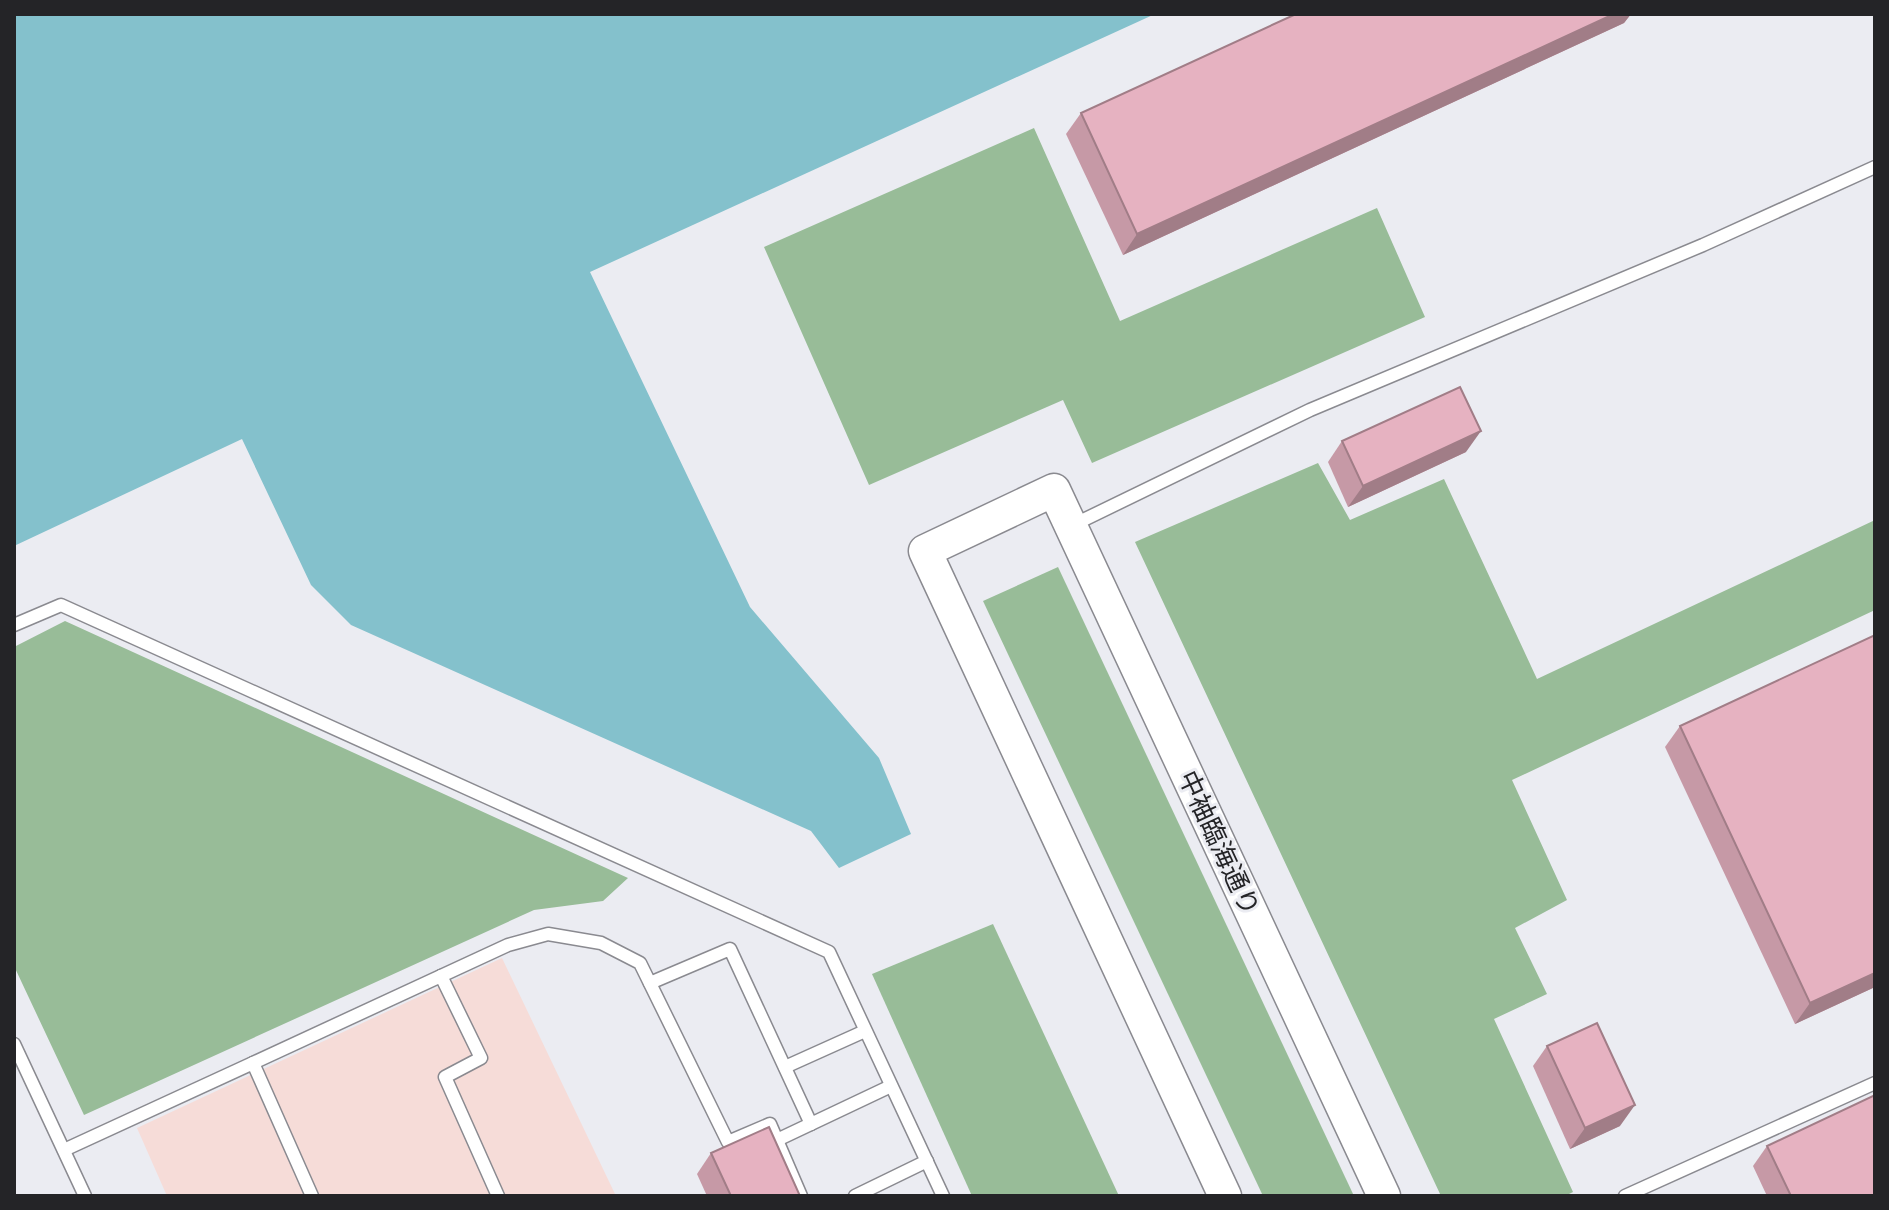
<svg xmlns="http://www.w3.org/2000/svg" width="1889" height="1210" viewBox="0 0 1889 1210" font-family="Georgia,'Noto Sans JP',serif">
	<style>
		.industrial { fill: #f6dcd8 }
		.forest { fill: #98bc98 }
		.water { fill: #84c1cc }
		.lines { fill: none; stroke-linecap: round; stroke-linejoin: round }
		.service-casing { stroke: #8a8a90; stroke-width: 15 }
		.tertiary-casing { stroke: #8a8a90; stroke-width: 35 }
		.service { stroke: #fff; stroke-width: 12 }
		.tertiary { stroke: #fff; stroke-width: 32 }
		.wall { fill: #c699a6 }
		.shaded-wall { fill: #a17d87 }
		.building { fill: #e6b2c1; stroke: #a17d87; stroke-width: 2 }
		.labels { text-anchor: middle; stroke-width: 6; stroke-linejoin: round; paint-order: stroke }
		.street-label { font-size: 26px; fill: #242427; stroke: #ebecf2 }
	</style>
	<rect width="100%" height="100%" fill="#ebecf2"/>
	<path class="industrial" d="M502,958L616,1196H167L137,1128Z"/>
	<g class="forest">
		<path d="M1034,128L1120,321L1377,208L1425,317L1092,463L1063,400L869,485L764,247Z"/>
		<path d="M1318,463L1350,520L1444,479L1537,679L1875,520V610L1512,780L1567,900L1515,928L1547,994L1494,1019L1573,1192L1565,1196H1441L1135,542Z"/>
		<path d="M1058,567L1354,1196H1263L983,601Z"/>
		<path d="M65,621L628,878L603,901L534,910L84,1115L14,966V647Z"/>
		<path d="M993,924L1119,1196H972L872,974Z"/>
	</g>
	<path class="water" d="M14,14H1155L590,272L750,607L879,758L911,834L839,868L811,831L351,625L311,585L242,439L14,546Z"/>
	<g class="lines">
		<defs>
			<g id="service">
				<path d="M1073,525L1310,410L1703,245L1875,167"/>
				<path d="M14,625L61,605L829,952L943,1196"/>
				<path d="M441,976L481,1058L445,1077L498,1196"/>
				<path d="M650,983L730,949L811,1124"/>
				<path d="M14,1044L85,1196"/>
				<path d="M253,1063L508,945L548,934L601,943L640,963L728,1142L770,1124L801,1196"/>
				<path d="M785,1067L865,1031"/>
				<path d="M777,1140L891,1086"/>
				<path d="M64,1150L253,1063L312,1196"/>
				<path d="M855,1196L927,1161"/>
				<path d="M1625,1196L1875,1083"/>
			</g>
			<path id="tertiary" d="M1225,1196L925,551L1054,490L1384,1196"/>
		</defs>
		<use href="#service" class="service-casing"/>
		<use href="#tertiary" class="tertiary-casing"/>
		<use href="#service" class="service"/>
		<use href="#tertiary" class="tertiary"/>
	</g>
	<g class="wall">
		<path d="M1296,14H1631L1624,23L1123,255L1066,134L1081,113Z"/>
		<path d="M1342,441L1466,452L1348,507L1328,462Z"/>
		<path d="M1680,726L1875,987L1795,1024L1665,747Z"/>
		<path d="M1547,1046L1620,1126L1570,1149L1533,1066Z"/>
		<path d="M1767,1146L1875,1196H1767L1753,1166Z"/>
		<path d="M711,1153L800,1196H707L697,1174Z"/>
	</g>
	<g class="shaded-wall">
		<path d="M1614,14H1631L1624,23L1123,255L1137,234Z"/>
		<path d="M1481,431L1466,452L1348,507L1363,486Z"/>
		<path d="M1875,973V987L1795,1024L1810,1003Z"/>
		<path d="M1635,1105L1620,1126L1570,1149L1585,1128Z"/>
	</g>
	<g class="building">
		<path d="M1296,14H1614L1137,234L1081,113Z"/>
		<path d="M1460,387L1481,431L1363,486L1342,441Z"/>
		<path d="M1875,635V973L1810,1003L1680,726Z"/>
		<path d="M1597,1023L1635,1105L1585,1128L1547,1046Z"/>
		<path d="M1875,1095V1196H1791L1767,1146Z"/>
		<path d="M769,1127L800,1196H731L711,1153Z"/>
	</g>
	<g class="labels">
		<g class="street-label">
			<text transform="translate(1219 843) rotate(65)" y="9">中袖臨海通り</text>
		</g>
	</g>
	<rect width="1889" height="1210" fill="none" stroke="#242427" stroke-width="32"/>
</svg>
